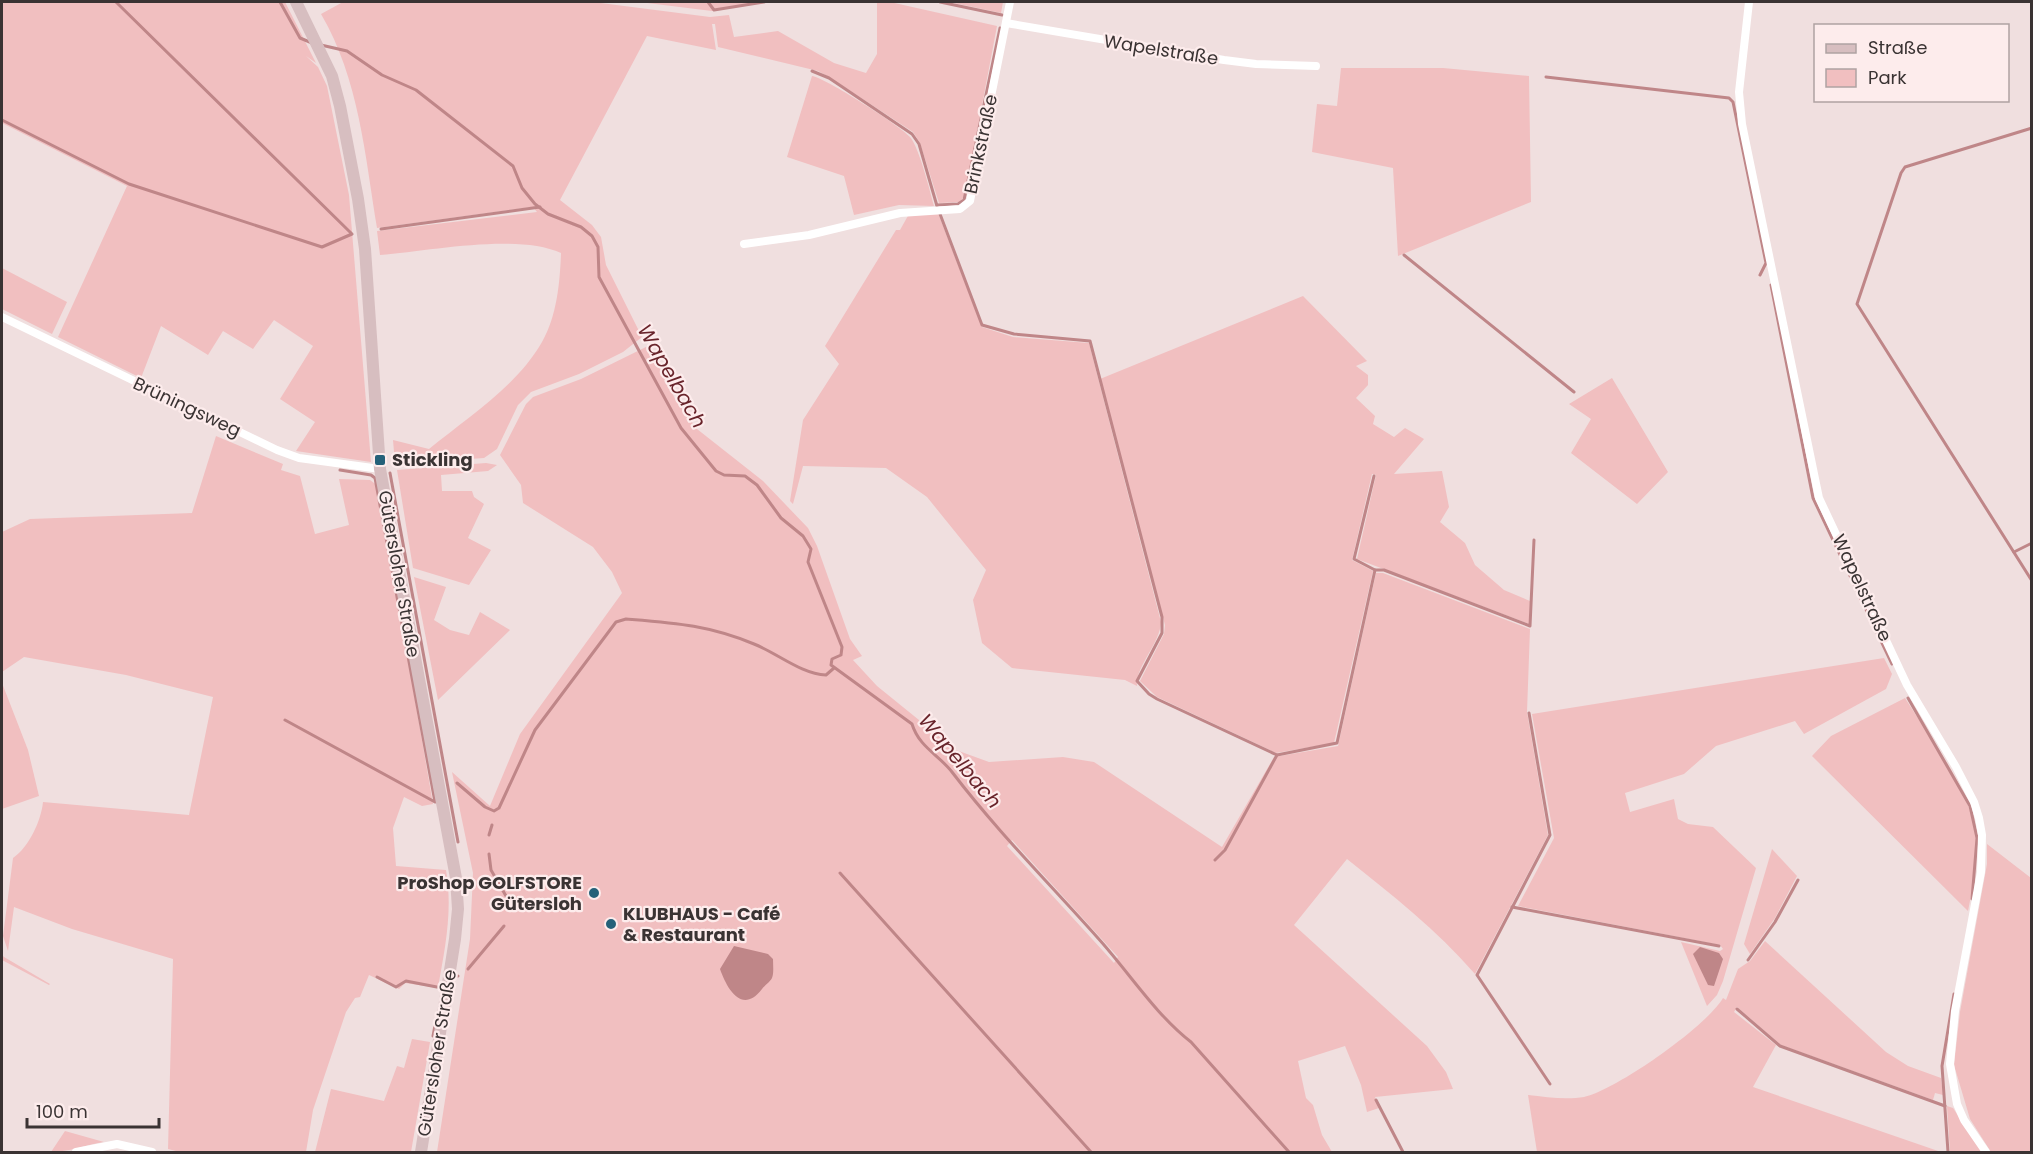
<svg xmlns="http://www.w3.org/2000/svg" width="2033" height="1154" viewBox="0 0 2033 1154" font-family="Poppins,sans-serif">
	<style>
		.green { fill: #f1bfc0; fill-rule: evenodd }
		.water { fill: #bf8688 }
		.lines { fill: none; stroke-linecap: round; stroke-linejoin: round }
		.stream { stroke: #bf8688; stroke-width: 3 }
		.minor { stroke: #fff; stroke-width: 8 }
		.secondary { stroke: #d7bec0; stroke-width: 12 }
		.poi-dot { fill: #256179; stroke: #fdecec; stroke-width: 2 }
		.labels { text-anchor: middle; stroke-width: 4.5; stroke-linejoin: round; paint-order: stroke }
		.street-label { font-size: 18px; fill: #3a3333; stroke: #fdecec }
		.poi-label { font-size: 18px; font-weight: bold; fill: #3a3333; stroke: #fdecec; text-anchor: start }
		.water-label { font-size: 20px; font-style: italic; fill: #69242b; stroke: #fdecec }
	</style>
	<rect width="100%" height="100%" fill="#f0dfdf"/>
	<g class="green">
		<path d="M2,2H285L316,63L306,56L318,67L327,86L349,195L371,462L296,451L315,422L280,399L313,346L274,320L253,349L223,331L208,355L161,326L141,378L58,337L127,186L2,123Z"/>
		<path d="M343,2H593L710,17L729,15L734,37L778,31L834,63L866,73L877,54V2H890L997,26L965,195L960,202L939,203L920,143L913,132L829,77L818,71L718,47L715,24H712L716,50L647,36L560,200L592,225L601,237L606,265L642,337L623,352L579,374L531,392L518,405L497,449L484,458L395,464L393,440L429,449C468,417 517,386 542,342C557,316 560,282 561,253C517,233 430,251 380,255L377,231L537,212L533,207L524,208L377,228C365,155 359,79 321,14Z"/>
		<path d="M639,2H771L712,11Z"/>
		<path d="M949,2H1003L1001,13Z"/>
		<path d="M1341,68H1443L1529,76L1531,202L1398,256L1393,168L1312,152L1317,104L1337,106Z"/>
		<path d="M812,76C824,77 902,127 910,137C919,147 930,191 934,206L899,205L854,215L844,176L787,157Z"/>
		<path d="M938,213L982,327L1013,337L1089,343L1161,622C1160,644 1135,667 1137,686L1125,680L1012,668L982,643L973,600L986,570L927,497L886,468L803,466L793,504L790,501L803,420L839,364L825,346L896,230H900L909,214Z"/>
		<path d="M2,268L67,302L52,334L2,309Z"/>
		<path d="M1303,296L1367,361L1356,366L1368,375V385L1356,398L1375,416L1373,424L1394,437L1405,428L1424,439L1394,474L1442,471L1449,507L1440,522L1465,543L1475,565L1504,590L1530,601L1529,624L1357,559L1376,475L1372,474L1352,560L1373,571L1334,743L1276,753L1157,697L1140,681L1164,634L1165,625L1100,379Z"/>
		<path d="M650,345L675,399L697,429L763,481L808,528L817,546L850,639L862,656L853,660L877,686L956,750L989,762L1063,757L1094,762L1222,847L1274,757L1338,746L1376,573H1383L1530,629L1527,712L1548,835L1475,974C1437,930 1392,895 1347,859L1294,925L1427,1046L1446,1072L1453,1089L1375,1097L1379,1108L1367,1112L1361,1085L1345,1046L1298,1061L1306,1098L1313,1105L1322,1135L1332,1152H437L470,939L473,873L452,772L490,806L520,734L622,593L612,572L593,547L523,503L521,485L500,455L526,404L533,397L581,379ZM1012,840L1118,957L1114,963L1007,846Z"/>
		<path d="M1612,378L1668,472L1637,504L1571,453L1591,419L1569,404Z"/>
		<path d="M216,436L283,464L281,470L300,476L315,534L349,525L339,479L370,480L378,486L433,804L422,806L404,797L393,828L396,866L446,870C453,911 445,948 438,988L405,983L399,989L369,975L360,997L355,998L346,1012L313,1110L306,1152H180L168,1149L173,959L72,929L14,907L8,951L3,936L13,858C29,847 41,821 43,802L189,815L213,697L126,675L24,657L2,672V532L30,519L192,513Z"/>
		<path d="M486,463L497,465L488,471L441,475L442,491H472L474,497L484,504L468,538L491,550L469,585L413,568L397,470Z"/>
		<path d="M414,577L446,587L434,620L450,630L469,635L480,612L510,630L438,700Z"/>
		<path d="M1884,658L1892,674L1886,689L1804,734L1795,721L1716,746L1684,774L1625,793L1630,812L1674,799L1678,819L1688,824L1713,827L1756,868L1723,981L1717,995L1707,1006L1681,942L1720,951L1723,949L1720,945L1518,906L1554,838L1532,714Z"/>
		<path d="M2,683L28,750L39,796L2,809Z"/>
		<path d="M1905,698C1930,738 1971,789 1976,837C1978,862 1973,887 1968,911L1812,756L1831,736Z"/>
		<path d="M1987,844L2031,878V1152H1991L1970,1119L1954,1065L1960,1012L1987,864Z"/>
		<path d="M1772,849L1797,876L1775,918L1750,954L1744,944Z"/>
		<path d="M1765,941L1886,1052L1908,1066L1941,1078L1943,1095L1935,1093L1933,1100L1781,1045L1737,1007L1734,1012L1776,1045L1753,1087L1941,1152H1537L1528,1095C1546,1097 1566,1100 1584,1097C1616,1090 1706,1027 1723,998L1726,1000L1738,969L1750,961Z"/>
		<path d="M2,955L4,957L50,984L49,985L2,960Z"/>
		<path d="M412,1039L430,1042L411,1152H315L331,1089L384,1101L397,1066L404,1068Z"/>
		<path d="M1947,1106L1953,1108L1982,1152H1950Z"/>
		<path d="M65,1131L104,1142C85,1145 69,1152 51,1152Z"/>
	</g>
	<g class="water">
		<path d="M734,946L768,954L773,959C773,965 774,973 772,978C770,982 765,985 762,989C742,1015 727,989 720,969Z"/>
		<path d="M1700,947L1719,953L1723,959L1714,986L1708,985L1693,954Z"/>
	</g>
	<g class="lines">
		<g class="stream">
			<path d="M280,2L300,38L312,43"/>
			<path d="M708,2L714,10L764,2"/>
			<path d="M940,2L1002,15"/>
			<path d="M321,45L347,51L382,75L416,90L513,166L522,188L535,204L548,214L581,227L592,236L598,247L599,277L681,428L716,471L724,475L745,476L757,485L781,518L803,536L811,549L808,562L842,647L841,655L832,659L831,665L912,724C919,747 939,755 952,772C997,831 1048,882 1097,937C1128,971 1155,1014 1191,1042L1289,1152"/>
			<path d="M812,71L829,78L912,134L919,144L937,206"/>
			<path d="M1546,77L1729,98L1733,102L1766,263L1760,275"/>
			<path d="M2,120L129,184L322,247L352,234L116,2"/>
			<path d="M2032,128L1905,167L1901,173L1857,304L2032,581"/>
			<path d="M937,205L958,204L964,200L1000,28"/>
			<path d="M940,214L982,325L1014,334L1090,341L1162,617V633L1137,681L1149,694L1157,699L1277,755"/>
			<path d="M381,229L540,207"/>
			<path d="M1404,255L1574,392"/>
			<path d="M1771,285L1813,498L1892,664"/>
			<path d="M390,473L458,842"/>
			<path d="M1374,476L1354,559L1375,570"/>
			<path d="M2014,552L2032,543"/>
			<path d="M1908,698L1970,806L1977,838L1972,899"/>
			<path d="M1529,713L1550,835L1477,975L1550,1084"/>
			<path d="M285,720L435,802L375,478L371,475L340,470"/>
			<path d="M457,783L485,807L494,811L499,808L535,730L616,622L626,619C675,623 708,625 754,644C777,653 801,674 826,675L834,668"/>
			<path d="M489,835L492,825"/>
			<path d="M489,854L491,870L506,896"/>
			<path d="M1215,860L1225,850L1277,755L1337,743L1375,570H1384L1530,626L1534,540"/>
			<path d="M840,873L1091,1152"/>
			<path d="M1512,907L1719,946"/>
			<path d="M1748,960L1775,922L1798,880"/>
			<path d="M468,969L504,926"/>
			<path d="M457,976H458"/>
			<path d="M377,977L396,987L406,981L442,988"/>
			<path d="M1737,1009L1780,1046L1945,1106"/>
			<path d="M433,1036L436,1020"/>
			<path d="M1376,1100L1403,1152"/>
			<path d="M1948,1152L1942,1066L1954,994"/>
		</g>
		<g class="minor">
			<path d="M1749,2L1739,92L1742,124L1819,498L1907,685L1956,767L1974,802L1979,818L1982,835L1981,872L1955,1011L1950,1064L1957,1104L1964,1120L1986,1152"/>
			<path d="M1006,23L1224,60L1256,64L1316,66"/>
			<path d="M744,244L809,235L900,213L960,209L970,201L1010,2"/>
			<path d="M2,317L277,450L299,458L380,469"/>
			<path d="M76,1152L117,1144L152,1152"/>
		</g>
		<path class="secondary" d="M296,2L332,76L340,106L358,199L365,249L380,469L456,878L458,909L455,939L421,1152"/>
	</g>
	<g class="poi-dot">
		<rect x="374" y="454" width="12" height="12" rx="3"/>
		<circle cx="594" cy="893" r="6"/>
		<circle cx="611" cy="924" r="6"/>
	</g>
	<g class="labels">
		<g class="street-label">
			<text transform="translate(1161 50) rotate(9)" y="6">Wapelstraße</text>
			<text transform="translate(981 144) rotate(-78)" y="6">Brinkstraße</text>
			<text transform="translate(187 407) rotate(25)" y="6">Brüningsweg</text>
			<text transform="translate(399 574) rotate(80)" y="6">Gütersloher Straße</text>
			<text transform="translate(1862 588) rotate(65)" y="6">Wapelstraße</text>
			<text transform="translate(437 1053) rotate(-81)" y="6">Gütersloher Straße</text>
		</g>
		<g class="poi-label">
			<text x="392" y="466">Stickling</text>
			<text x="582" y="889" text-anchor="end">ProShop GOLFSTORE<tspan x="582" dy="21">Gütersloh</tspan></text>
			<text x="623" y="920">KLUBHAUS - Café<tspan x="623" dy="21">&amp; Restaurant</tspan></text>
		</g>
		<g class="water-label">
			<text transform="translate(672 376) rotate(60)" y="7">Wapelbach</text>
			<text transform="translate(960 761) rotate(50)" y="7">Wapelbach</text>
		</g>
	</g>
	<rect width="2033" height="1154" fill="none" stroke="#3a3333" stroke-width="6"/>
	<rect x="1814" y="24" width="195" height="78" fill="#fdecec" stroke="#afa2a2" stroke-width="1.5"/>
	<rect x="1826" y="44" width="30" height="9" fill="#d7bec0" stroke="#afa2a2" stroke-width="1.5"/>
	<text x="1868" y="54" font-size="18" fill="#3a3333">Straße</text>
	<rect x="1826" y="69" width="30" height="18" fill="#f1bfc0" stroke="#afa2a2" stroke-width="1.5"/>
	<text x="1868" y="84" font-size="18" fill="#3a3333">Park</text>
	<path d="M27 1118v9h132v-9" fill="none" stroke="#3a3333" stroke-width="3"/>
	<text x="36" y="1118" font-size="18" fill="#3a3333" stroke="#fdecec" stroke-width="4.5" paint-order="stroke">100 m</text>
</svg>
